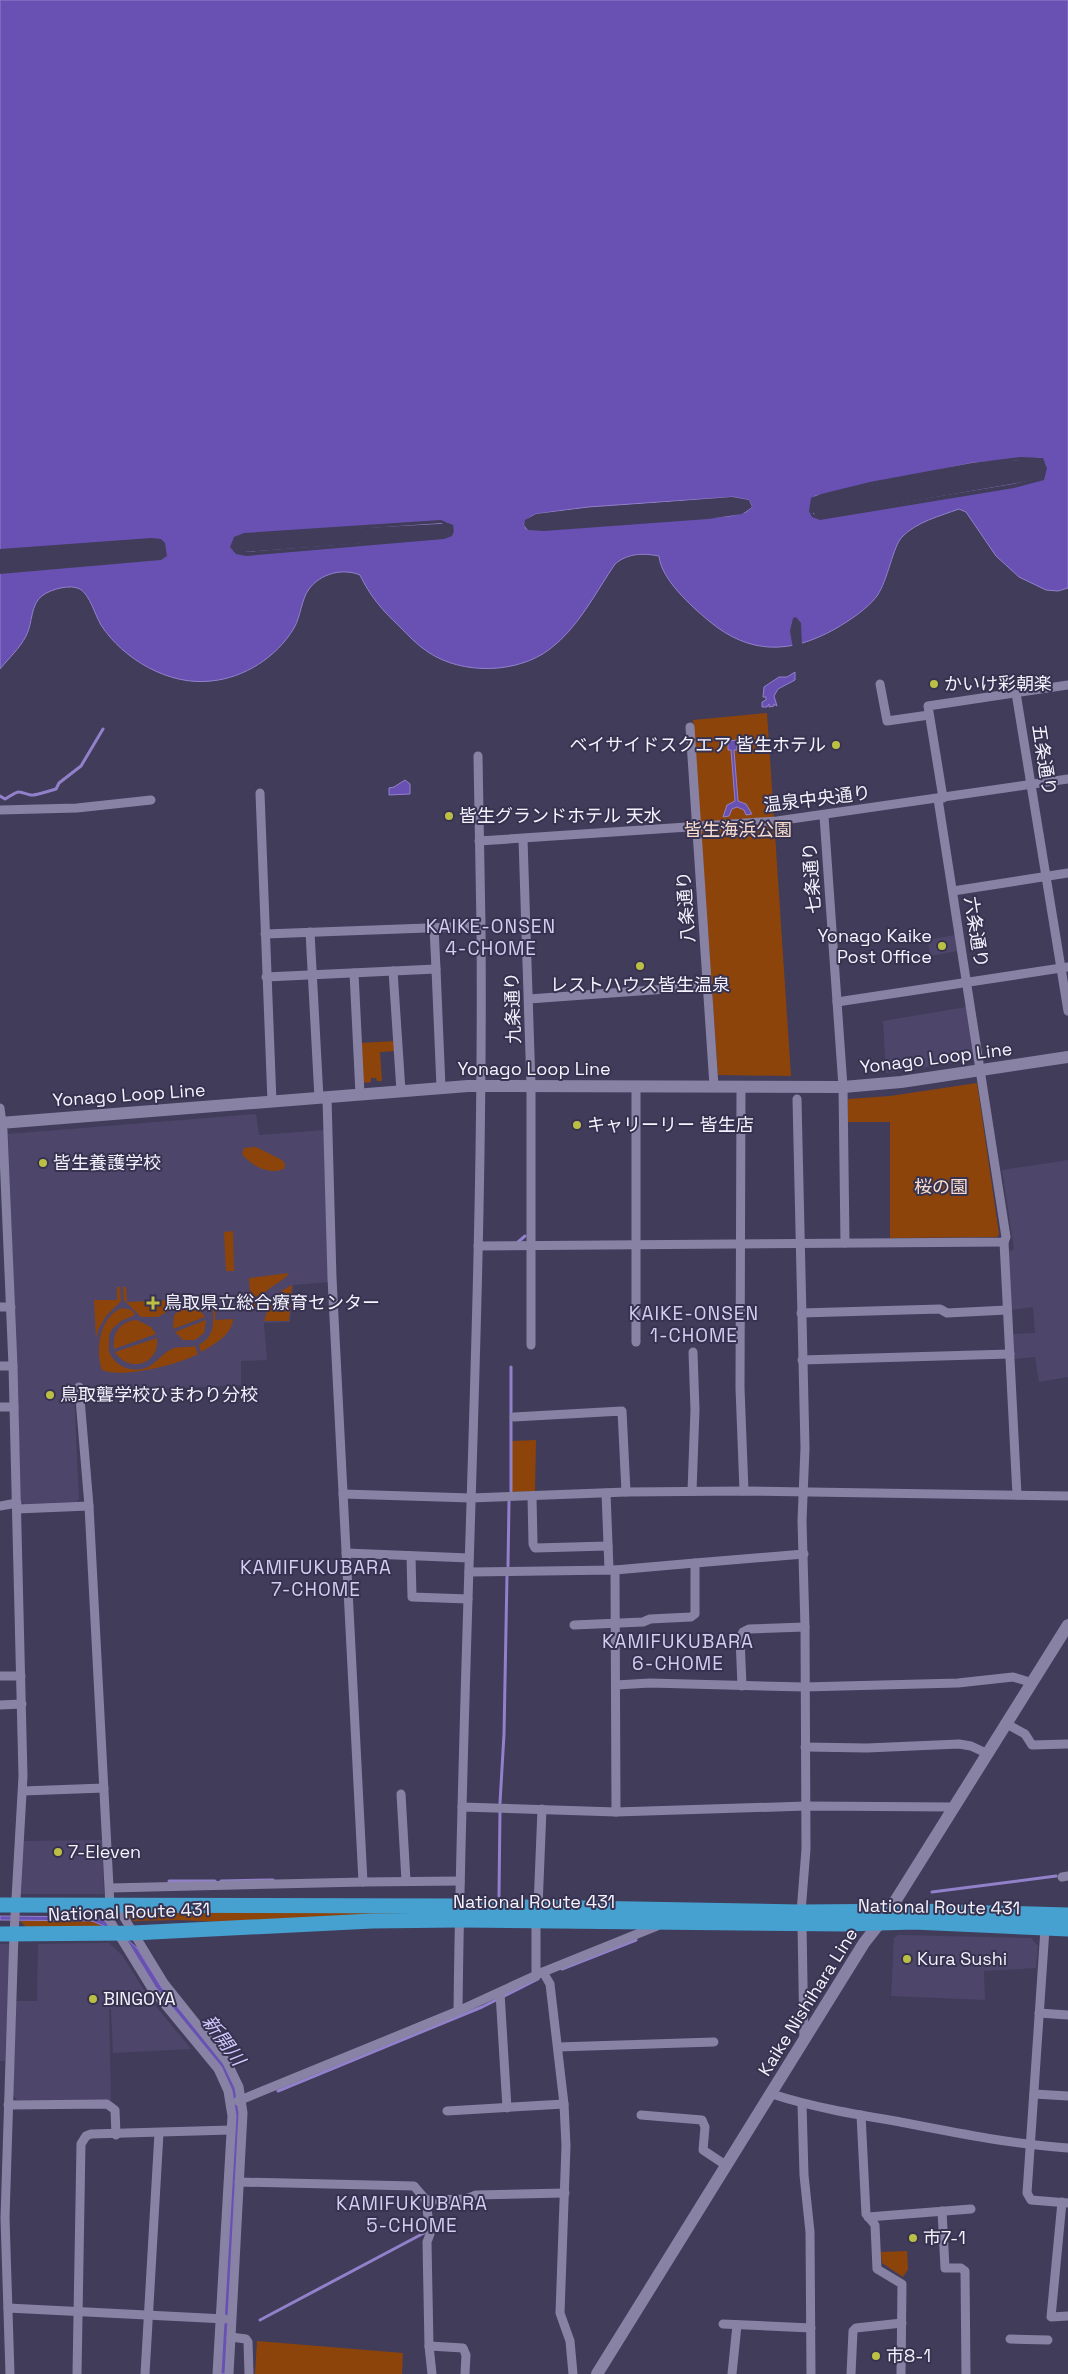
<svg xmlns="http://www.w3.org/2000/svg" width="1068" height="2374" viewBox="0 0 1068 2374" font-family="'Space Grotesk','Noto Sans JP',sans-serif">
	<style>
		.built { fill: #4d466a }
		.green { fill: #8d440a }
		.water { fill: #6951b4; stroke: #9281ca; fill-rule: evenodd }
		.pier { fill: #413c5a; fill-rule: evenodd }
		.lines { fill: none; stroke-linecap: round; stroke-linejoin: round }
		.stream { stroke: #9281ca; stroke-width: 3 }
		.minor { stroke: #8883a5; stroke-width: 9 }
		.secondary { stroke: #8883a5; stroke-width: 12 }
		.trunk { stroke: #46a0d0; stroke-width: 15 }
		.poi-dot { fill: #bbc045; stroke: #37324f; stroke-width: 2 }
		.labels { text-anchor: middle; stroke-width: 4; stroke-linejoin: round; paint-order: stroke }
		.poi-label { font-size: 18px; fill: #f3f2fd; stroke: #37324f; text-anchor: start }
		.street-label { font-size: 18px; fill: #f3f2fd; stroke: #37324f }
		.park-label { font-size: 18px; fill: #f8ddce; stroke: #37324f }
		.neighbourhood-label { font-size: 19px; letter-spacing: 1px; fill: #d3cdf2; stroke: #37324f }
		.water-label { font-size: 19px; font-style: italic; fill: #d0c9fd; stroke: #37324f }
	</style>
	<rect width="100%" height="100%" fill="#413c5a"/>
	<g class="built">
		<path d="M955,935L957,951L930,956L928,940Z"/>
		<path d="M966,1007L974,1060L886,1073L883,1021Z"/>
		<path d="M256,1114L259,1135L325,1130L329,1282L293,1285L290,1322L264,1323L267,1360L241,1361V1385L74,1393L79,1499L76,1502L24,1504L21,1501L8,1134Z"/>
		<path d="M1068,1160V1377L1039,1382L1035,1357L1014,1359L1012,1334L1035,1333L1033,1307L1011,1310L1007,1253L1014,1249L1002,1170Z"/>
		<path d="M102,1840L104,1894H19L22,1841Z"/>
		<path d="M898,1935L1031,1938L1038,1946L1036,1968L984,1971L985,2000L891,1996L894,1938Z"/>
		<path d="M109,1943L122,1955L149,1998L191,2049L113,2053L111,2009H109L111,2100H17L11,2093L13,2001H37L38,1944Z"/>
		<path d="M0,1944H10L5,2061H0Z"/>
	</g>
	<g class="green">
		<path d="M767,713L791,1076L718,1075L693,720Z"/>
		<path d="M395,1041V1051L380,1052L382,1081H377L376,1078H371V1082L363,1083L360,1043Z"/>
		<path d="M977,1083L999,1234L997,1237L890,1238V1122H848V1099L890,1096Z"/>
		<path d="M256,1147L282,1160L285,1164L284,1169C268,1175 252,1166 242,1154L244,1148Z"/>
		<path d="M233,1231L234,1271H226L224,1232Z"/>
		<path d="M289,1273C281,1285 261,1287 258,1307L251,1308L249,1278Z"/>
		<path d="M292,1285L289,1321H264C269,1304 275,1293 292,1285Z"/>
		<path d="M117,1287H120L121,1301L106,1316L98,1330L96,1339L94,1300H117Z"/>
		<path d="M123,1287H126L127,1302L173,1300V1308L158,1317H141L124,1300Z"/>
		<path d="M212,1297H216L215,1320L233,1319C232,1335 213,1345 201,1352L199,1345C218,1335 213,1316 212,1297Z"/>
		<path d="M188,1306L199,1309L205,1317L173,1329L174,1315L183,1308Z"/>
		<path d="M122,1308L132,1310L135,1315L121,1321L112,1329L109,1335V1352C115,1366 131,1373 146,1368C156,1364 162,1353 172,1349C179,1346 187,1348 195,1346L198,1354C180,1364 122,1379 102,1370C95,1349 100,1316 122,1308Z"/>
		<path d="M137,1320L151,1327L156,1334L114,1349C112,1332 121,1321 137,1320Z"/>
		<path d="M206,1320L204,1333L195,1340H183L175,1332Z"/>
		<path d="M157,1338C160,1364 129,1374 115,1352Z"/>
		<path d="M536,1440L535,1491L512,1492V1441Z"/>
		<path d="M131,1912H364L400,1914L223,1922L179,1920L133,1921L128,1916Z"/>
		<path d="M20,1921H92L104,1927H26Z"/>
		<path d="M907,2251L908,2269L903,2277L882,2263L881,2252Z"/>
		<path d="M257,2341L403,2353L402,2374H255Z"/>
	</g>
	<g class="water">
		<path d="M0,0H1068V588L1058,591L1046,590L1019,577L996,556L966,512L959,509C940,516 916,522 902,537C893,546 888,580 877,596C866,610 850,620 835,629C790,654 750,655 709,621C691,606 661,579 659,556C643,553 628,553 615,564C596,592 578,628 550,649C517,674 462,675 428,652C417,645 408,635 399,626C382,610 370,596 360,575C343,568 321,573 309,589C301,600 301,616 294,628C277,657 244,678 211,681C169,686 123,659 101,625C95,615 90,595 80,589C70,584 52,589 43,595C30,604 33,623 26,636C20,648 9,658 0,669V573L160,559L166,555L161,540L0,550ZM1041,458L1046,466L1043,479L817,518C809,509 809,507 815,496L972,463ZM733,497L749,500L752,507L746,512L730,516L558,529H526L524,524L530,517L536,514L588,507ZM448,523L454,530L443,538L237,553L232,547L235,538L244,534Z"/>
		<path d="M795,672V680L778,689L774,696L777,706L774,704V706L769,707V704L767,707H762V702L766,700V697H763L764,687L779,677H787Z"/>
		<path d="M737,740V750H734L738,801L746,804L752,814L746,815L744,810L737,807L732,809L729,816L723,817L727,805L735,801L731,750H728V741Z"/>
		<path d="M405,780L410,784V794L389,795V788L394,787Z"/>
		<path d="M0,1916L93,1917L108,1922L137,1948L162,1988L220,2058L234,2081L240,2113L226,2374H220L232,2095L154,1986L134,1954L104,1926L92,1921L0,1920Z"/>
	</g>
	<g class="pier">
		<path d="M1020,457L1043,458L1047,468L1044,480L1014,488L820,520L812,517L809,511L811,498L821,494L870,482L972,463ZM1021,460L1041,461L1043,468L1041,478L1013,484L820,516L813,514V501L822,497L871,485L972,466Z"/>
		<path d="M732,497L749,500L752,507L742,514L708,519L544,531L528,530L524,525L525,520L536,514L578,509ZM732,500L745,501L750,506L741,511L708,516L544,528H530L526,524L537,516L578,511Z"/>
		<path d="M441,520L453,525L454,531L452,536L444,539L246,556L236,554L230,547L234,537L244,533ZM441,523L450,527L449,533L443,535L413,539L245,552L239,551L234,546L237,540L245,537Z"/>
		<path d="M151,538L161,539L165,543L167,556L161,560L0,574V570L159,557L164,551L160,542H151L0,553V549Z"/>
		<path d="M796,617L801,623L802,647L793,649L790,631L793,618Z"/>
	</g>
	<g class="lines">
		<g class="stream">
			<path d="M0,796L5,799C20,790 15,791 31,795C34,796 52,790 56,789L59,783L81,766L103,729"/>
			<path d="M518,1242L525,1236"/>
			<path d="M511,1367V1491"/>
			<path d="M508,1566L509,1501"/>
			<path d="M500,1803L504,1734L507,1575"/>
			<path d="M169,1881H215"/>
			<path d="M221,1881L273,1880"/>
			<path d="M932,1892L1056,1876"/>
			<path d="M499,1896L500,1811"/>
			<path d="M562,1969L636,1940"/>
			<path d="M278,2091L482,2007L538,1979"/>
			<path d="M260,2320L424,2233"/>
		</g>
		<g class="minor">
			<path d="M880,684L887,721L929,715"/>
			<path d="M1016,693L1068,1011"/>
			<path d="M690,727L714,1086"/>
			<path d="M478,756L481,926"/>
			<path d="M260,793L272,1102"/>
			<path d="M943,798L928,706L1068,685"/>
			<path d="M0,810L77,808L151,800"/>
			<path d="M824,816L843,1087L845,1243"/>
			<path d="M523,839L531,1086V1345"/>
			<path d="M479,841L777,821L1068,779"/>
			<path d="M953,891L1068,873"/>
			<path d="M310,932L319,1098"/>
			<path d="M265,934L481,926C484,1288 462,1649 458,2011"/>
			<path d="M436,969L441,1087"/>
			<path d="M393,971L401,1091"/>
			<path d="M354,973L360,1094"/>
			<path d="M266,977L436,969L434,928"/>
			<path d="M529,999L708,986"/>
			<path d="M837,1002L1068,967"/>
			<path d="M741,1086L740,1388L744,1491"/>
			<path d="M327,1098L332,1278L363,1882L460,1881"/>
			<path d="M0,1108L3,1131L13,1366L23,1776L14,1934L5,2218L10,2374"/>
			<path d="M1004,1242L1017,1495"/>
			<path d="M478,1246L1004,1242L1006,1237L938,799"/>
			<path d="M0,1307H11"/>
			<path d="M801,1313L940,1309L947,1313L1007,1310"/>
			<path d="M636,1342V1086"/>
			<path d="M802,1360L1010,1354"/>
			<path d="M0,1366H13"/>
			<path d="M79,1387L89,1506L110,1906"/>
			<path d="M0,1407H14"/>
			<path d="M514,1417L622,1411L626,1492"/>
			<path d="M692,1491L695,1410L693,1352"/>
			<path d="M606,1493L609,1569"/>
			<path d="M343,1494L471,1498L626,1492L744,1491L1068,1496"/>
			<path d="M532,1496L533,1544L535,1548L608,1546"/>
			<path d="M0,1506L17,1503"/>
			<path d="M17,1509L89,1506"/>
			<path d="M346,1553L469,1558"/>
			<path d="M411,1556L412,1597L468,1599"/>
			<path d="M695,1563L804,1554"/>
			<path d="M469,1572L615,1570L616,1812"/>
			<path d="M574,1625L643,1622L650,1619L691,1617L695,1614V1563L615,1570"/>
			<path d="M0,1676H21"/>
			<path d="M616,1685L650,1683L804,1687L958,1683L1013,1677L1033,1683"/>
			<path d="M742,1686L740,1638L743,1632L749,1629L805,1627L802,1521L805,1448L797,1099"/>
			<path d="M0,1705L22,1704"/>
			<path d="M1005,1723L1025,1734L1032,1745L1068,1744"/>
			<path d="M805,1747L867,1748L959,1744L971,1746L986,1753"/>
			<path d="M23,1791L104,1788"/>
			<path d="M401,1794L406,1881"/>
			<path d="M462,1807L616,1812L806,1806L952,1807"/>
			<path d="M1062,1877L1068,1876"/>
			<path d="M110,1888L363,1882"/>
			<path d="M101,1906L152,1989L218,2069L228,2091L232,2116L217,2374"/>
			<path d="M117,1906L164,1983L227,2062L239,2087L243,2113L229,2374"/>
			<path d="M538,1907L542,1809"/>
			<path d="M801,1912L806,1849L805,1627"/>
			<path d="M802,1924L804,2041"/>
			<path d="M1045,1929L1027,2193L1031,2200L1068,2203"/>
			<path d="M543,1972L550,1984L564,2104L566,2146L560,2313L570,2341L573,2374"/>
			<path d="M536,1976V1921"/>
			<path d="M500,1993L507,2108"/>
			<path d="M1039,2013L1068,2015"/>
			<path d="M558,2047L714,2042"/>
			<path d="M772,2094C812,2107 853,2114 895,2121C952,2132 1010,2144 1068,2148"/>
			<path d="M1034,2094L1068,2096"/>
			<path d="M238,2101L458,2011L543,1972L657,1926"/>
			<path d="M802,2104L804,2175L810,2232L811,2374"/>
			<path d="M8,2105L107,2104L115,2110L116,2135"/>
			<path d="M447,2111L564,2104"/>
			<path d="M641,2115L702,2120L705,2127L703,2150L727,2166"/>
			<path d="M861,2115L866,2214L875,2225L877,2269L902,2284L901,2374"/>
			<path d="M239,2182L414,2186L426,2200L466,2199L476,2195L565,2193"/>
			<path d="M426,2200L430,2234L427,2242L429,2346L432,2374"/>
			<path d="M1062,2202L1051,2317L1068,2316"/>
			<path d="M942,2211L945,2268H961L965,2271L966,2374"/>
			<path d="M868,2217L971,2209"/>
			<path d="M8,2308L225,2319"/>
			<path d="M723,2324L811,2328"/>
			<path d="M231,2337L246,2339L248,2342L249,2374"/>
			<path d="M1010,2339L1048,2340"/>
			<path d="M429,2346L463,2348L466,2355L465,2374"/>
			<path d="M77,2374L81,2144L86,2136L91,2134L231,2130"/>
			<path d="M145,2374L159,2133"/>
			<path d="M732,2374L737,2325"/>
			<path d="M851,2374L853,2331L856,2328L902,2323"/>
		</g>
		<g class="secondary">
			<path d="M0,1123L468,1086L843,1087L901,1082L1068,1057"/>
			<path d="M597,2374L864,1943L889,1911L1068,1625"/>
		</g>
		<g class="trunk">
			<path d="M0,1905L460,1906L801,1912L919,1911L1068,1915"/>
			<path d="M0,1934L133,1933L372,1921L459,1920L846,1924L914,1922L1068,1929"/>
		</g>
	</g>
	<g class="poi-dot">
		<circle cx="934" cy="684" r="5"/>
		<circle cx="836" cy="745" r="5"/>
		<circle cx="449" cy="816" r="5"/>
		<circle cx="942" cy="946" r="5"/>
		<circle cx="640" cy="966" r="5"/>
		<circle cx="577" cy="1125" r="5"/>
		<circle cx="43" cy="1163" r="5"/>
		<path d="M150.5 1295.5h5v5h5v5h-5v5h-5v-5h-5v-5h5z"/>
		<circle cx="50" cy="1395" r="5"/>
		<circle cx="58" cy="1852" r="5"/>
		<circle cx="907" cy="1959" r="5"/>
		<circle cx="93" cy="1999" r="5"/>
		<circle cx="913" cy="2238" r="5"/>
		<circle cx="876" cy="2356" r="5"/>
	</g>
	<g class="labels">
		<g class="poi-label">
			<text x="944" y="690">かいけ彩朝楽</text>
			<text x="826" y="751" text-anchor="end">ベイサイドスクエア 皆生ホテル</text>
			<text x="459" y="822">皆生グランドホテル 天水</text>
			<text x="932" y="942" text-anchor="end">Yonago Kaike<tspan x="932" dy="21">Post Office</tspan></text>
			<text x="640" y="991" text-anchor="middle">レストハウス皆生温泉</text>
			<text x="587" y="1131">キャリーリー 皆生店</text>
			<text x="53" y="1169">皆生養護学校</text>
			<text x="164" y="1309">鳥取県立総合療育センター</text>
			<text x="60" y="1401">鳥取聾学校ひまわり分校</text>
			<text x="68" y="1858">7-Eleven</text>
			<text x="917" y="1965">Kura Sushi</text>
			<text x="103" y="2005">BINGOYA</text>
			<text x="923" y="2244">市7-1</text>
			<text x="886" y="2362">市8-1</text>
		</g>
		<g class="street-label">
			<text transform="translate(1044 760) rotate(81)" y="6">五条通り</text>
			<text transform="translate(817 799) rotate(-7)" y="6">温泉中央通り</text>
			<text transform="translate(812 878) rotate(-94)" y="6">七条通り</text>
			<text transform="translate(686 907) rotate(-94)" y="6">八条通り</text>
			<text transform="translate(976 932) rotate(81)" y="6">六条通り</text>
			<text transform="translate(513 1008) rotate(-92)" y="6">九条通り</text>
			<text transform="translate(936 1058) rotate(-7)" y="6">Yonago Loop Line</text>
			<text x="534" y="1075">Yonago Loop Line</text>
			<text transform="translate(129 1095) rotate(-4)" y="6">Yonago Loop Line</text>
			<text x="534" y="1908">National Route 431</text>
			<text transform="translate(939 1907) rotate(1)" y="6">National Route 431</text>
			<text transform="translate(129 1912) rotate(-2)" y="6">National Route 431</text>
			<text transform="translate(808 2002) rotate(-58)" y="6">Kaike Nishihara Line</text>
		</g>
		<g class="park-label">
			<text x="738" y="836">皆生海浜公園</text>
			<text x="941" y="1193">桜の園</text>
		</g>
		<g class="neighbourhood-label">
			<text x="491" y="933">KAIKE-ONSEN<tspan x="491" dy="22">4-CHOME</tspan></text>
			<text x="694" y="1320">KAIKE-ONSEN<tspan x="694" dy="22">1-CHOME</tspan></text>
			<text x="316" y="1574">KAMIFUKUBARA<tspan x="316" dy="22">7-CHOME</tspan></text>
			<text x="678" y="1648">KAMIFUKUBARA<tspan x="678" dy="22">6-CHOME</tspan></text>
			<text x="412" y="2210">KAMIFUKUBARA<tspan x="412" dy="22">5-CHOME</tspan></text>
		</g>
		<g class="water-label">
			<text transform="translate(224 2040) rotate(54)" y="7">新開川</text>
		</g>
	</g>
</svg>
